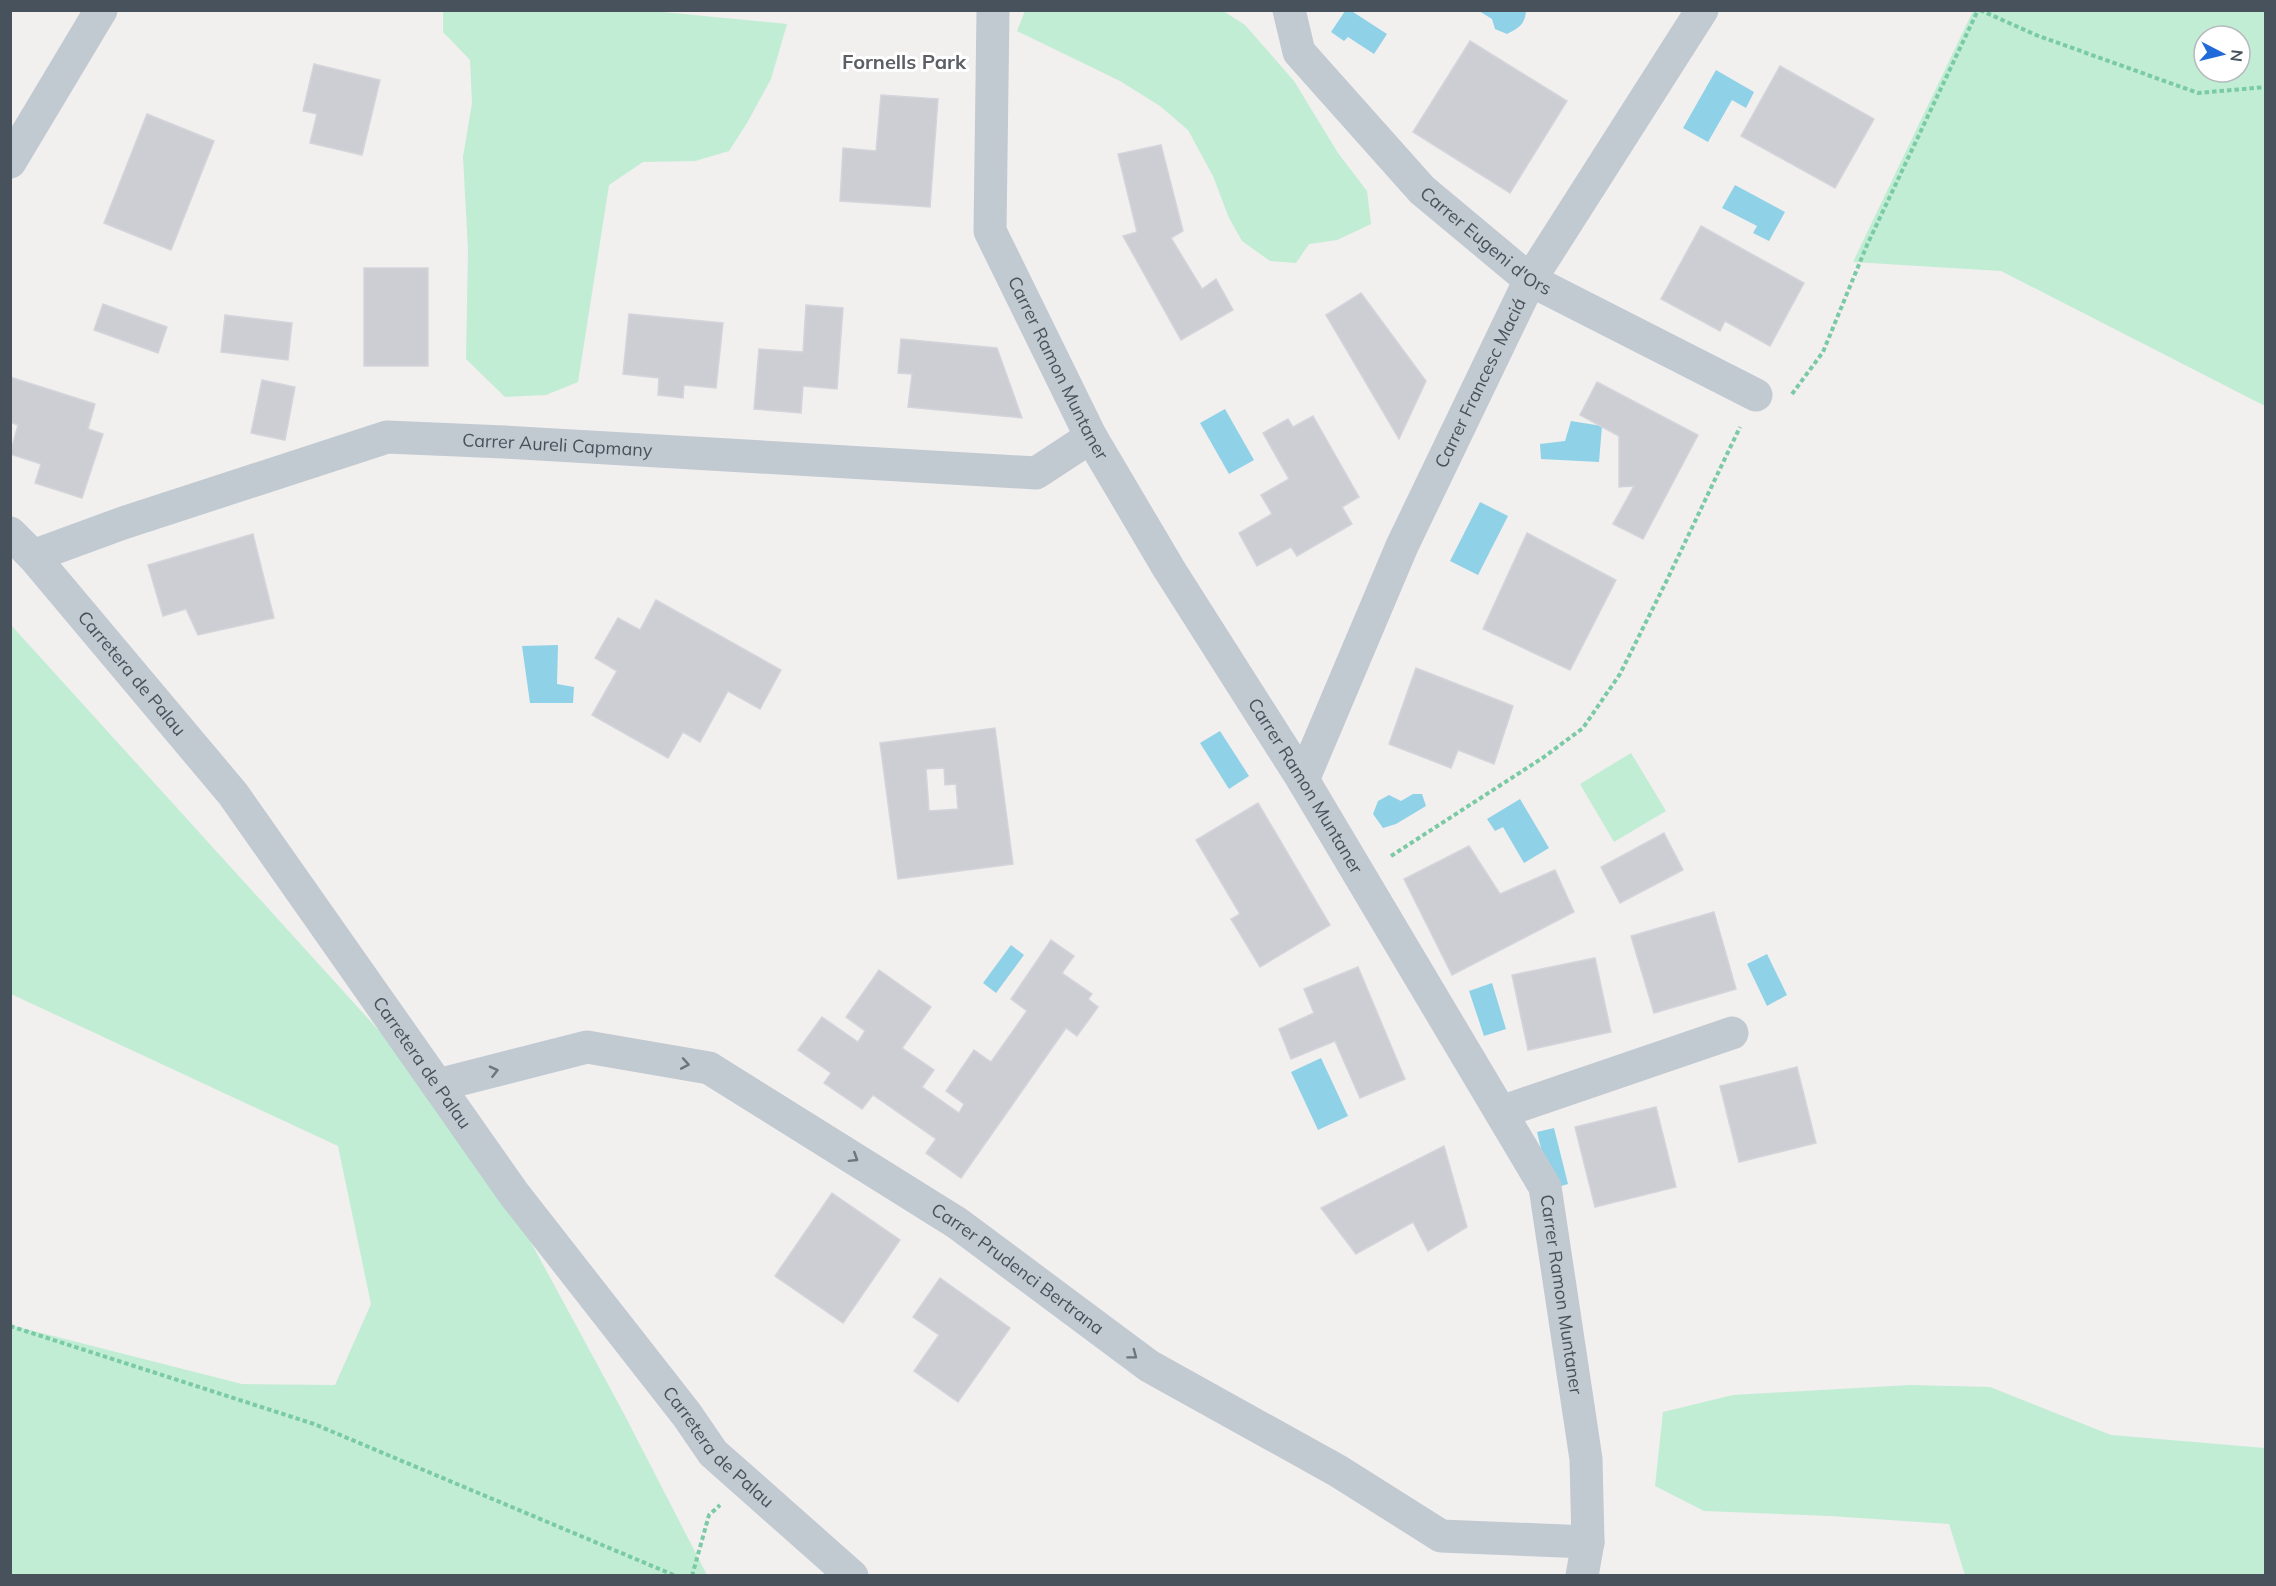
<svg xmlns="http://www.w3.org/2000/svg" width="2276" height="1586" viewBox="0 0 2276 1586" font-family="Mulish,sans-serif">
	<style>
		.green { fill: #c0edd3; fill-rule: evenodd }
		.water { fill: #8fd2e8 }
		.building { fill: #ccced4; stroke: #d4d5db; stroke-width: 1.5; fill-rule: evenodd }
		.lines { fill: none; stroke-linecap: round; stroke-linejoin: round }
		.path { stroke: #7acaa5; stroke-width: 4; stroke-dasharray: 4.5 3; stroke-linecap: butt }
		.minor { stroke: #c1c9d1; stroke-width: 33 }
		.oneway { stroke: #6c767f }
		.labels { text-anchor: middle; stroke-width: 6; stroke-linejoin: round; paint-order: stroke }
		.street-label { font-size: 18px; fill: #48525c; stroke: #fff }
		.neighbourhood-label { font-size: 20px; font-weight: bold; fill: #5c5f64; stroke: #fff }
	</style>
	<rect width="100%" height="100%" fill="#f2efef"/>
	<g class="green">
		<path d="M443,10H642L787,24L771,79L747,123L729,151L695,161L643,162L609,185L578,382L546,395L505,397L466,359L468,249L463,157L472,103L470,60L443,32Z"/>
		<path d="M1025,11H1223L1245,25L1294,81L1338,153L1367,191L1371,224L1337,240L1309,244L1296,263L1270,261L1242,241L1229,218L1213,176L1188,130L1160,106L1120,81L1017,31Z"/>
		<path d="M1973,11H2265V406L2001,271L1853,262ZM2204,36H2240V72H2204Z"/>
		<path d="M11,625L471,1132L622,1410L707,1575H11L10,1325L242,1384L335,1385L371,1304L338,1146L11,994Z"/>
		<path d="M1631,753L1666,811L1614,842L1580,784Z"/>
		<path d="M1910,1385L1990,1387L2111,1435L2265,1448V1575H1965L1949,1524L1830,1516L1704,1511L1655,1486L1663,1412L1733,1395Z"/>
	</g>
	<g class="water">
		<path d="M1350,10L1387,34L1374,54L1348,37L1344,41L1331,32L1345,11Z"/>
		<path d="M1479,11H1526C1525,24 1519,28 1507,34L1495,29L1492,19Z"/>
		<path d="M1716,70L1754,92L1746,108L1732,100L1708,142L1683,128Z"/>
		<path d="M1735,185L1785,212L1769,241L1753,233L1757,226L1722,208Z"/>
		<path d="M1225,409L1254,460L1229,474L1200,423Z"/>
		<path d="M1571,421L1602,426L1599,462L1541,459L1540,444L1565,441Z"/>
		<path d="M1480,502L1508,516L1478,575L1450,561Z"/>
		<path d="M558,645L557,684L574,687L573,703H530L522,646Z"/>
		<path d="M1220,731L1249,776L1229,789L1200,743Z"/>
		<path d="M1413,794H1422L1426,806L1396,824L1383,828L1373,814L1378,801L1389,795L1401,801Z"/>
		<path d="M1520,799L1549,848L1524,863L1503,827L1495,831L1487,819Z"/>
		<path d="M1011,945L1024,955L996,993L983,983Z"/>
		<path d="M1767,954L1787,995L1767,1006L1747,964Z"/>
		<path d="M1492,983L1506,1029L1484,1036L1469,991Z"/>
		<path d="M1321,1058L1348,1116L1318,1130L1291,1072Z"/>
		<path d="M1554,1128L1568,1184L1551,1189L1537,1132Z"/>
	</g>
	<g class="building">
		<path d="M1470,41L1567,101L1510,193L1413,132Z"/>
		<path d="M314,64L380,80L362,155L310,143L317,114L303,111Z"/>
		<path d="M1780,66L1874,119L1835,188L1741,136Z"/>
		<path d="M881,95L938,99L930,207L840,201L843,148L876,151Z"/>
		<path d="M147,114L214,141L171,250L104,223Z"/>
		<path d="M1161,145L1183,231L1171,238L1202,289L1216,279L1233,310L1181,340L1123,236L1137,232L1118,154Z"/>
		<path d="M1701,226L1804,283L1770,346L1725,321L1720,331L1661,299Z"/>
		<rect x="364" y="268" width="64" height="98"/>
		<path d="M1361,293L1426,381L1399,439L1326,315Z"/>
		<path d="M103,304L167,327L158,353L94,330Z"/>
		<path d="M806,305L843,308L837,389L803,386L801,413L754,409L759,349L803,352Z"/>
		<path d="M629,314L723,323L716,388L684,385L683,398L658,395L659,378L623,374Z"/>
		<path d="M225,315L292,323L288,360L221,352Z"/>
		<path d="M901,339L997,348L1022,418L908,407L912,374L898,373Z"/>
		<path d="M10,377L95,404L88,429L103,434L82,498L35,483L41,464L10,454L18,425L10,422Z"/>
		<path d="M262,380L295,387L285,440L251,433Z"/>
		<path d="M1597,382L1698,435L1643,539L1613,524L1634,486L1619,487V436L1580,415Z"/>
		<path d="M1313,416L1359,497L1342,507L1352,524L1297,556L1291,547L1257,566L1239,533L1272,514L1261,495L1289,479L1263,433L1288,419L1293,427Z"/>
		<path d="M1527,533L1616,580L1570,670L1483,629Z"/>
		<path d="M253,534L274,618L198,635L186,609L163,616L148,565Z"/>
		<path d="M656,600L781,670L760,709L728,691L700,742L683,732L668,758L592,715L617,671L595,658L618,618L640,630Z"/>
		<path d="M1416,668L1513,706L1494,764L1458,750L1451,768L1389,744Z"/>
		<path d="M995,728L1013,864L898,879L880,743ZM944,768L945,785L956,784L958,809L929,811L926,769Z"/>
		<path d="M1258,803L1330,925L1260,967L1231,919L1240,914L1196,840Z"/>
		<path d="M1664,833L1683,870L1620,903L1601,867Z"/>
		<path d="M1469,846L1500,894L1555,870L1574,912L1452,975L1404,879Z"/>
		<path d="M1714,912L1736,989L1654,1013L1631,936Z"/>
		<path d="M1051,940L1074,956L1062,973L1092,994L1088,999L1098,1007L1077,1036L1066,1028L961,1178L926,1153L936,1139L873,1095L862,1109L824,1083L831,1073L798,1050L822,1017L858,1042L865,1031L846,1017L879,970L931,1007L902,1048L934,1070L922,1087L959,1113L964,1104L946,1091L974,1050L991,1062L1027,1011L1011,999Z"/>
		<path d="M1595,958L1611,1032L1528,1050L1512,975Z"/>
		<path d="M1358,967L1405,1079L1360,1098L1335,1041L1291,1059L1279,1029L1314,1013L1304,989Z"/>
		<path d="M1797,1067L1816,1143L1739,1162L1720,1086Z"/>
		<path d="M1656,1107L1676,1187L1595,1207L1575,1127Z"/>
		<path d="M1444,1146L1467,1227L1428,1251L1413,1222L1356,1254L1321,1208Z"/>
		<path d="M832,1193L900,1240L843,1323L775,1276Z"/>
		<path d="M940,1278L1010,1328L958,1402L914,1371L939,1335L913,1317Z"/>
	</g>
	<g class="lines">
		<g class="path">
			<path d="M1980,10L2036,35L2198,93L2266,87"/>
			<path d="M1792,394L1823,352L1867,245L1978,10"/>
			<path d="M1391,856L1544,757L1583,728L1620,674L1667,580L1740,427"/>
			<path d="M10,1326L314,1424L676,1576"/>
			<path d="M692,1576L709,1515L720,1505"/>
		</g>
		<g class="minor">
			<path id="s1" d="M993,10L990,231L1091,437L1169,569L1303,780L1545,1187L1586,1459L1588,1542L1582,1576"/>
			<path id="s2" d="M1289,10L1299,52L1422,190L1530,280L1756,395"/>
			<path d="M10,162L101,10"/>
			<path id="s3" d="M10,533L33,556L233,794L514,1194L687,1415L713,1453L852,1576"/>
			<path id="s4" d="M33,556L123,523L387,437L504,442L1036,473L1091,437"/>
			<path id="s5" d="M1303,780L1402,546L1530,280L1702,10"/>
			<path id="s6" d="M438,1085L587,1047L709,1068L957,1223L1149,1366L1338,1471L1441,1536L1588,1542"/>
			<path d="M1501,1112L1732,1033"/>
		</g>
	</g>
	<defs><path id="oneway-chevron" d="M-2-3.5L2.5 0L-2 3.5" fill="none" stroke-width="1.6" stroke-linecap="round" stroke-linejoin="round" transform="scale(1.5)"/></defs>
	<g class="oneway">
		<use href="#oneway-chevron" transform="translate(685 1064) rotate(10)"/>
		<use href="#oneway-chevron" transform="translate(494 1071) rotate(-14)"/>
		<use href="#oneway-chevron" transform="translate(854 1158) rotate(32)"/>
		<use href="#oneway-chevron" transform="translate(1133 1355) rotate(37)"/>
	</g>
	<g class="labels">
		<g class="street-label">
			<text dy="6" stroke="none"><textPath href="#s2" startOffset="310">Carrer Eugeni d'Ors</textPath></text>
			<text dy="6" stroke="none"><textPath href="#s1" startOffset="374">Carrer Ramon Muntaner</textPath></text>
			<text dy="6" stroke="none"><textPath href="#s5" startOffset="435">Carrer Francesc Maciá</textPath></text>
			<text dy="6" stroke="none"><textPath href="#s4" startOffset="544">Carrer Aureli Capmany</textPath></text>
			<text dy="6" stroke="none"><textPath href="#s3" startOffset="186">Carretera de Palau</textPath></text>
			<text dy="6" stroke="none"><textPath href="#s1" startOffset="860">Carrer Ramon Muntaner</textPath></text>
			<text dy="6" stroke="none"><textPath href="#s3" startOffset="672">Carretera de Palau</textPath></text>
			<text dy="6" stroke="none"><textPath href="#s6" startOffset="646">Carrer Prudenci Bertrana</textPath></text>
			<text dy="6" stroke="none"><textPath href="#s1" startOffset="1436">Carrer Ramon Muntaner</textPath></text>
			<text dy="6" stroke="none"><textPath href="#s3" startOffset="1158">Carretera de Palau</textPath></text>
		</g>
		<g class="neighbourhood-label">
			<text x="904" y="69">Fornells Park</text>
		</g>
	</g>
	<rect width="2276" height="1586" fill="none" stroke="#48525c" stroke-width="24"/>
	<g transform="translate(2222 54) rotate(97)"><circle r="28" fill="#ffffff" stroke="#b6babe" stroke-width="1.5"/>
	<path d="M0-4.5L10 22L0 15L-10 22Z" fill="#216ada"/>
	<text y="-9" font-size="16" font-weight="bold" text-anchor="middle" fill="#48525c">N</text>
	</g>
</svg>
